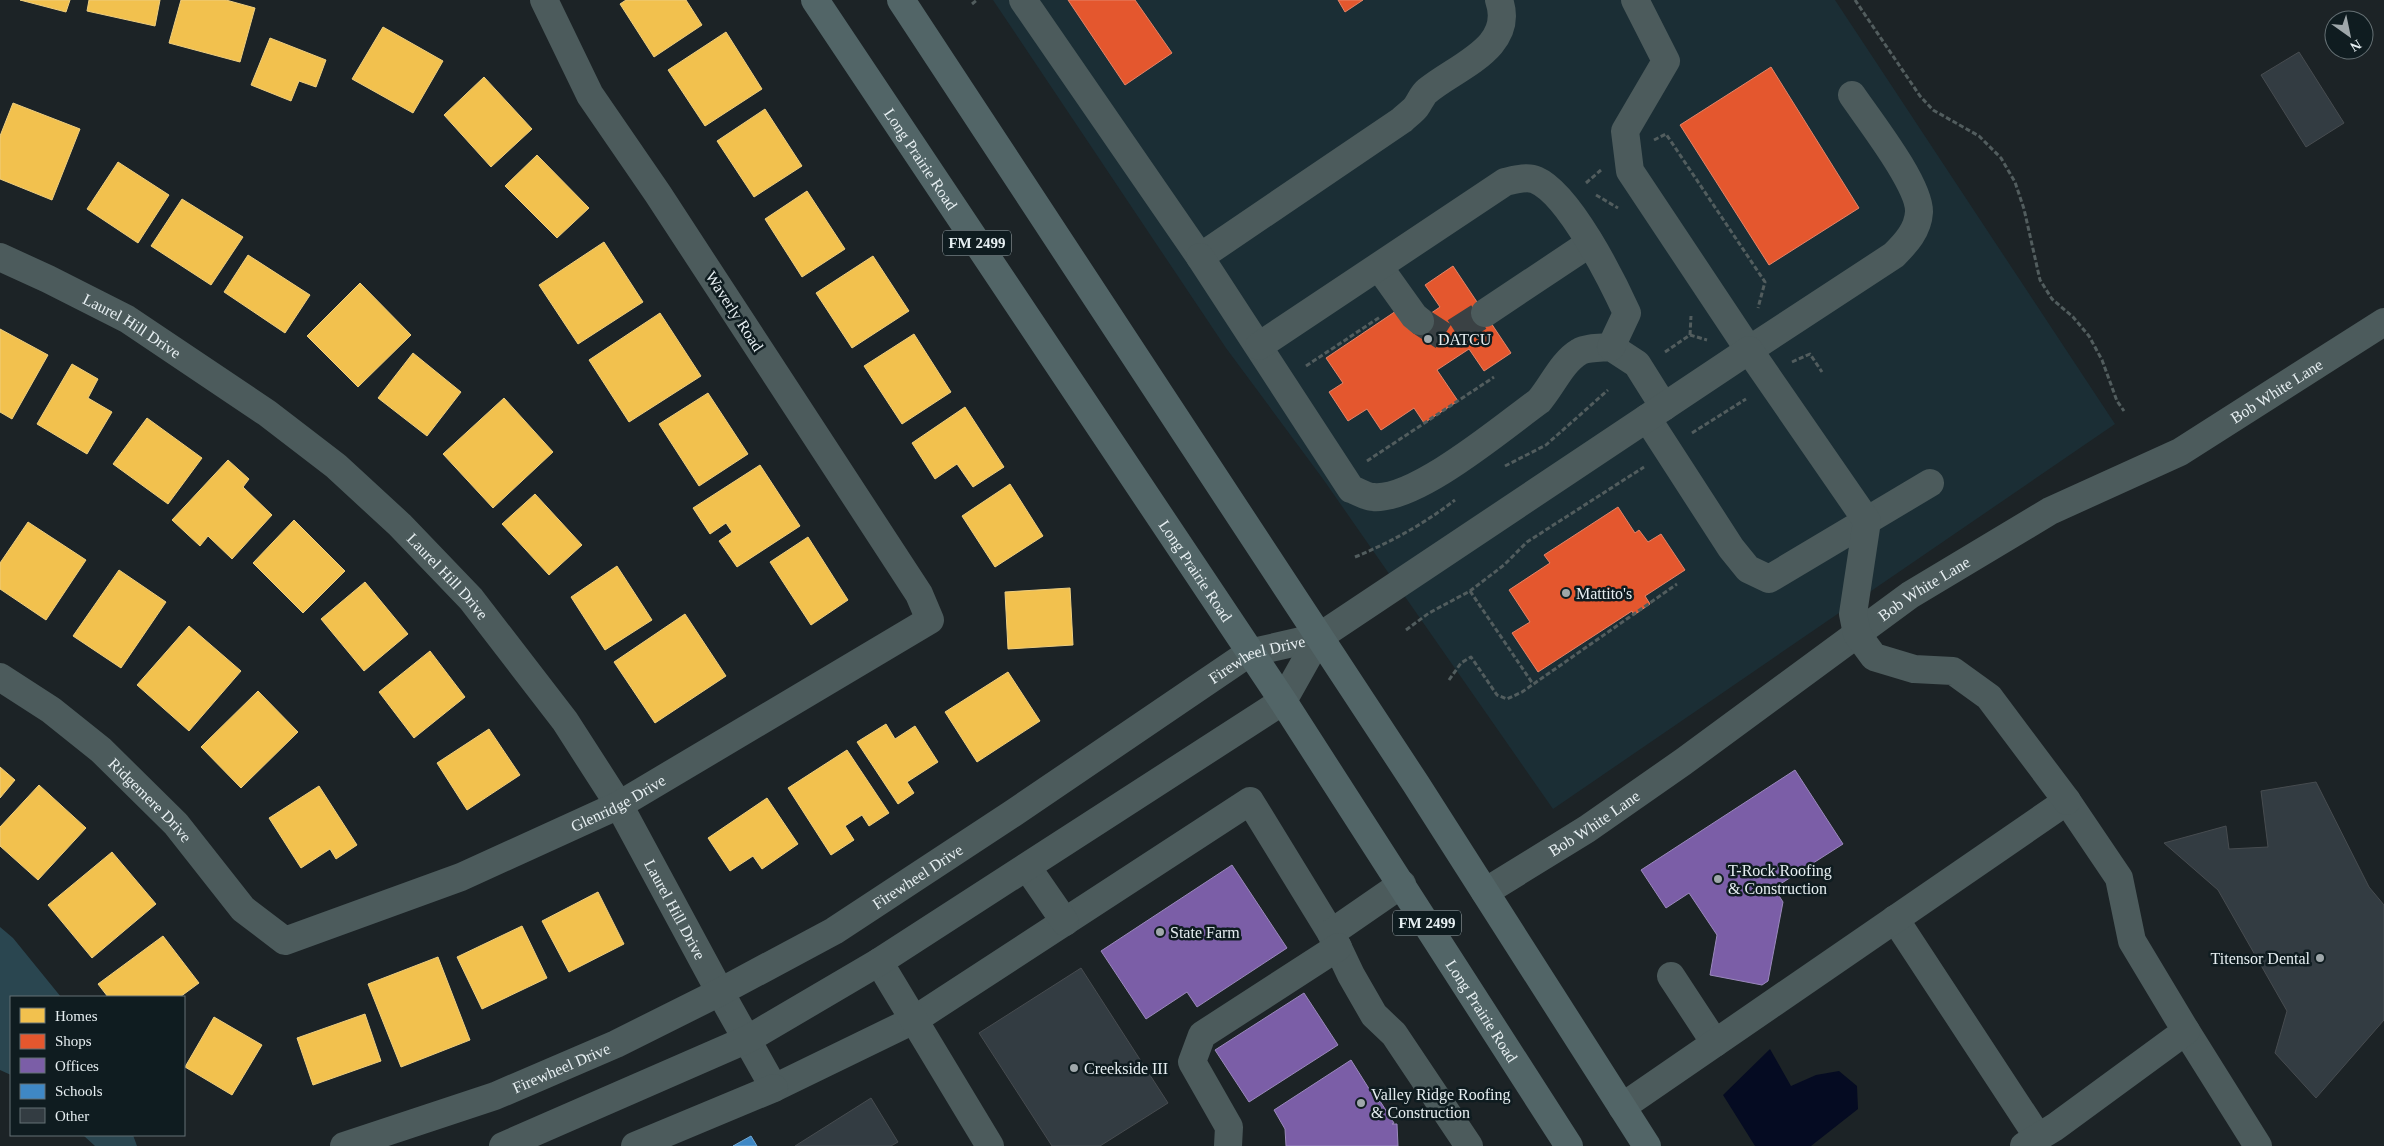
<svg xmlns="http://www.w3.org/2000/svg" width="2384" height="1146" viewBox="0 0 2384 1146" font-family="Georgia,serif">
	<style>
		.built { fill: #1b2e35 }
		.green { fill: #2a4650 }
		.water { fill: #050b22 }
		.homes { fill: #f2c14e; stroke: #eece7f }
		.shops { fill: #e4572e; stroke: #e58468 }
		.offices { fill: #7b5ea7; stroke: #9b89bd }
		.schools { fill: #3f88c5; stroke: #71a7d2 }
		.building { fill: #333c42; stroke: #474c50 }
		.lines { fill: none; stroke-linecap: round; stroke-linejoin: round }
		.minor-tunnel { stroke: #3a4144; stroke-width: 28; stroke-dasharray: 28 14; stroke-linecap: butt }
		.path { stroke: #525d5e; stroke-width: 3; stroke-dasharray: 5 2.5; stroke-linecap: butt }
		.minor { stroke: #4c5b5c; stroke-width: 28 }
		.major { stroke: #526567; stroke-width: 28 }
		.poi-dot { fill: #9fa7aa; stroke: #0f1c20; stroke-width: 2 }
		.labels { text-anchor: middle; stroke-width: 5; stroke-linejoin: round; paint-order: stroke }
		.shield { fill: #0f1c20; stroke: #a6afb2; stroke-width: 1 }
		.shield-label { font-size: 15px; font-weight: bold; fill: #e6eef1 }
		.street-label { font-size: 16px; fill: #e6eef1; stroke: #0f1c20 }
		.poi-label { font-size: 16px; fill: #e6eef1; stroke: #0f1c20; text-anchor: start }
	</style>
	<rect width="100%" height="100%" fill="#1c2326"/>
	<path class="built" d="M993,0H1835L2115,424L1553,809L1323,479L1226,348Z"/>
	<g class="green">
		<path d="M0,927L13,938L61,997H11V1075L0,1070Z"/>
		<path d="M83,1135H133L137,1146H95Z"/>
	</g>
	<path class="water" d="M1770,1049L1791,1086L1816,1075L1839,1071L1857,1086L1858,1109L1811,1146H1755L1723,1095Z"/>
	<g class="homes">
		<path d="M20,0H70L66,12Z"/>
		<path d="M89,0H160L155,26L87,11Z"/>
		<path d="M181,0H226L255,8L240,62L169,43Z"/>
		<path d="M626,0H686L702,25L654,57L620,4Z"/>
		<path d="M383,27L443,61L413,113L352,79Z"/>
		<path d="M726,32L762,89L705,126L668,70Z"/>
		<path d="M270,38L326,60L316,87L299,81L291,101L251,85Z"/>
		<path d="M484,77L532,129L491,167L444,115Z"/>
		<path d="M13,103L80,129L52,200L0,179V136Z"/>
		<path d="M765,109L802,166L754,197L717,141Z"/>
		<path d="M537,155L589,208L557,238L505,186Z"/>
		<path d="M118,162L169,195L138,243L87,209Z"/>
		<path d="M807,191L845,249L802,277L765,219Z"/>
		<path d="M182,199L243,237L211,285L151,246Z"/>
		<path d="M604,242L643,302L578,344L539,285Z"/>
		<path d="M248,255L310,295L285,333L224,292Z"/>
		<path d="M873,256L909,311L852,348L816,293Z"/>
		<path d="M360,283L411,335L358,387L307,336Z"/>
		<path d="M660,313L701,376L629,422L589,360Z"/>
		<path d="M0,329L48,355L12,419L0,412Z"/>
		<path d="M914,334L951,392L902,424L864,366Z"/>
		<path d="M413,353L461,392L427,436L378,398Z"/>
		<path d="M72,364L98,379L88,398L112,412L87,454L37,424Z"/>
		<path d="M708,393L748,454L699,486L659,424Z"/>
		<path d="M504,398L553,452L493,508L443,454Z"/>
		<path d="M965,407L1004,467L973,487L957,464L935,479L912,443Z"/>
		<path d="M147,418L202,458L168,504L113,464Z"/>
		<path d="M228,460L249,479L243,487L272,515L232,559L208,536L200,546L172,520Z"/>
		<path d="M760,465L800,526L737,567L719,541L732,532L726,523L710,534L693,508Z"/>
		<path d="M1010,484L1043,536L995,567L962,516Z"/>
		<path d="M535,494L582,545L549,575L502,524Z"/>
		<path d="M294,520L345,571L303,613L253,563Z"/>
		<path d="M28,522L86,560L46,620L0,589V563Z"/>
		<path d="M808,537L848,600L811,625L770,562Z"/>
		<path d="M617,566L652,620L605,650L571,597Z"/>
		<path d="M119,570L166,602L121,668L73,636Z"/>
		<path d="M365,582L408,634L364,671L321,619Z"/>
		<path d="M1070,588L1073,645L1008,649L1005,592Z"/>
		<path d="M685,614L726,676L655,723L614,662Z"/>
		<path d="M189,626L241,671L189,731L137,685Z"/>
		<path d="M430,651L465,697L414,738L379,692Z"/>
		<path d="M1008,672L1040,721L977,762L945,712Z"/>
		<path d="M258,691L298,732L241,788L201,747Z"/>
		<path d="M886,724L895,739L915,726L938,762L907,782L914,793L898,804L857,742Z"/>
		<path d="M489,729L520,775L467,810L437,763Z"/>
		<path d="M847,750L889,813L869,826L862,815L845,826L854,840L831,855L788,788Z"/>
		<path d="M0,767L15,780L0,798Z"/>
		<path d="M39,785L86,828L38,880L0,846V827Z"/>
		<path d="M319,786L357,845L336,859L330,849L301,868L269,818Z"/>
		<path d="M767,798L798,844L762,869L753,856L730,871L708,838Z"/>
		<path d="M112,852L156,904L92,958L48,905Z"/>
		<path d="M598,892L624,944L569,972L542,921Z"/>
		<path d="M522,926L547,978L482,1009L457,957Z"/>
		<path d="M163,936L199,983L180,997H108L98,984Z"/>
		<path d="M438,957L470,1040L401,1067L368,984Z"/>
		<path d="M365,1014L381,1061L313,1085L297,1038Z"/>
		<path d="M214,1017L262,1045L232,1095L185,1067Z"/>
	</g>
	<g class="shops">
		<path d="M1068,0H1135L1172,53L1125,85Z"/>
		<path d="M1338,0H1363L1345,12Z"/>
		<path d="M1771,67L1859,208L1769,265L1680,125Z"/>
		<path d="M1453,266L1511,353L1484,371L1469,349L1437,370L1458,401L1424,423L1414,408L1381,430L1367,409L1348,421L1329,392L1343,383L1326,358L1396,311L1408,329L1440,307L1425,285Z"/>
		<path d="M1618,507L1635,533L1639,530L1648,542L1661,534L1685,570L1645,596L1650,604L1634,615L1632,611L1538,672L1512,633L1530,622L1509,590L1550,563L1544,555Z"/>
	</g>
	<g class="offices">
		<path d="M1795,770L1843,844L1774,888L1783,902L1768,981L1762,985L1710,975L1717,935L1689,893L1666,908L1641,870Z"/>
		<path d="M1232,865L1287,948L1197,1007L1187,992L1146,1019L1101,951Z"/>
		<path d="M1304,993L1338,1045L1249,1102L1215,1050Z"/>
		<path d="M1351,1060L1378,1103L1380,1101L1394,1123L1392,1124H1397L1398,1146H1286L1285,1129L1274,1110Z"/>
	</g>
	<path class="schools" d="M751,1136L757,1146H733Z"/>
	<g class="building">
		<path d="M2299,52L2344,123L2306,147L2261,75Z"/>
		<path d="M2316,782L2369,887L2384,905V1020L2316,1098L2275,1053L2287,1011L2218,890L2164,843L2226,826L2229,849L2268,847L2261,791Z"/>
		<path d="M1081,968L1168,1103L1100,1146H1052L979,1033Z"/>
		<path d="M871,1098L898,1142L891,1146H795Z"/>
	</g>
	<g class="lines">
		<path class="minor-tunnel" d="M1420,321L1446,338L1485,313"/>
		<g class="path">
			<path d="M1855,0L1920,96L1933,110L1979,136L2001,158L2015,182L2024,209L2040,280L2052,299L2073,317L2089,336L2102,360L2117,401L2124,411"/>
			<path d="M972,4L977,0"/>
			<path d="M1654,140L1666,134L1765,282L1758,308"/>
			<path d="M1586,183L1601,170"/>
			<path d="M1596,195L1618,208"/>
			<path d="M1690,335L1691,316"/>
			<path d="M1665,352L1690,335L1707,340"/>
			<path d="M1792,362L1810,354L1822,372"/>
			<path d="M1306,366L1380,317"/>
			<path d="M1692,433L1746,399"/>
			<path d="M1367,461L1494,377"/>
			<path d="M1505,466L1546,445L1608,390"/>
			<path d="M1355,557C1391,542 1424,524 1455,500"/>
			<path d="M1470,591L1533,684"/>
			<path d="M1406,630L1429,613L1470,591L1504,565L1527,542L1644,467"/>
			<path d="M1449,680L1461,663L1471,657L1497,695L1507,699L1522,692L1677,584"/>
		</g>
		<g class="minor">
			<path d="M1023,0L1200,257L1402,120C1406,116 1412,112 1416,107C1420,102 1422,95 1427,91C1455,67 1516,48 1499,0"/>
			<path d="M1635,0L1666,61L1625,131L1630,171L1749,350L1894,255C1906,243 1918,230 1919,212C1920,185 1869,120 1852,95"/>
			<path id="s1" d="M0,257L48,279L127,319L267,413L336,466L400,525L471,599L565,721L619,805L720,992L774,1088L914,1020L1250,801L1331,933"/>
			<path d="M1200,257L1351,489C1358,491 1366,497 1373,497C1416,501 1503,427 1539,401C1552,386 1562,362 1579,352C1587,347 1602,348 1611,347L1637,364L1664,407"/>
			<path d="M1379,267L1414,316L1420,321"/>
			<path d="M1485,313L1590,243"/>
			<path d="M1259,346L1505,182C1514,180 1527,176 1536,180C1569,194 1612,280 1627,313L1611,347"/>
			<path d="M1647,418L1731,548L1748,569L1769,579L1930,483"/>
			<path id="s2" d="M0,677L51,710L101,750L176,824L243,909L285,941L461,877L619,805L930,620L919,594L658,194L590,95L544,0"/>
			<path d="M1027,867L1065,922"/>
			<path d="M1402,884L1331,933L1351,975L1374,1015L1394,1034L1469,1146"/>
			<path id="s3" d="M1485,892L1587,829L1683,762L1910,595L2050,511L2180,452L2384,322"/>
			<path d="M1895,919L2038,1137"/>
			<path d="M879,962L990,1146"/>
			<path d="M1671,976L1715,1043"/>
			<path d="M2186,1031L2258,1146"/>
			<path d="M1622,1107L2067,801L2119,878L2132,941L2186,1031L2055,1127L2024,1146"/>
			<path id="s4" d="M344,1146L495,1096L616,1044L720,992L834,931L1012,814L1249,653L1319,637L1749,350L1867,521L1853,614L1857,634L1874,657L1914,669L1953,671L1989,697L2067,801"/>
			<path d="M503,1146L748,1039L879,962L1283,701L1319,637"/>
			<path d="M635,1146L774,1088"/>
			<path d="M1228,1146L1229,1127L1192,1062L1202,1035L1338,947"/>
		</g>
		<g class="major">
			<path id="s5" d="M815,0L1283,701L1569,1146"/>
			<path d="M901,0L1416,784L1647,1146"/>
		</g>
	</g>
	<g class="poi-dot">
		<circle cx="1428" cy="339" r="5"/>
		<circle cx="1566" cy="593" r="5"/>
		<circle cx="1718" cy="879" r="5"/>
		<circle cx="1160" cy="932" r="5"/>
		<circle cx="2320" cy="958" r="5"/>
		<circle cx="1074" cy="1068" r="5"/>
		<circle cx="1361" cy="1103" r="5"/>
	</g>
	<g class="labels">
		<g class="shield">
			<rect x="943" y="230.5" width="68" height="25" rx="4"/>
			<rect x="1393" y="910.5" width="68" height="25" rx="4"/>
		</g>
		<g class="shield-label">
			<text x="977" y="248">FM 2499</text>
			<text x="1427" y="928">FM 2499</text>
		</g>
		<g class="street-label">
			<text dy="6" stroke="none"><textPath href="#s5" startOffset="191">Long Prairie Road</textPath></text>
			<text transform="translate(735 311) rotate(57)" y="6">Waverly Road</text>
			<text dy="6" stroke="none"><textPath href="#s1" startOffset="149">Laurel Hill Drive</textPath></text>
			<text dy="6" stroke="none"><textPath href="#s3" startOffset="939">Bob White Lane</textPath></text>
			<text dy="6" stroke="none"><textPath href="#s5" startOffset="686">Long Prairie Road</textPath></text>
			<text dy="6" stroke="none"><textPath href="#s1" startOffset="554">Laurel Hill Drive</textPath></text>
			<text dy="6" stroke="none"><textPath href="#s3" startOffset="534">Bob White Lane</textPath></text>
			<text dy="6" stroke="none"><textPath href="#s4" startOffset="1041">Firewheel Drive</textPath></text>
			<text dy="6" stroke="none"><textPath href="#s2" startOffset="195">Ridgemere Drive</textPath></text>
			<text dy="6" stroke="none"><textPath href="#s2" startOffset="752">Glenridge Drive</textPath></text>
			<text dy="6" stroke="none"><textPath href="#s3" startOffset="129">Bob White Lane</textPath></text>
			<text dy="6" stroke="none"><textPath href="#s4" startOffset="636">Firewheel Drive</textPath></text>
			<text dy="6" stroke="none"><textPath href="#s1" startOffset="959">Laurel Hill Drive</textPath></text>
			<text dy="6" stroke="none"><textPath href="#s5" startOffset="1211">Long Prairie Road</textPath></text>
			<text dy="6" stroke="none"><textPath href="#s4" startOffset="231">Firewheel Drive</textPath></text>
		</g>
		<g class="poi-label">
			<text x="1438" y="345">DATCU</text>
			<text x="1576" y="599">Mattito's</text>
			<text x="1728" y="876">T-Rock Roofing<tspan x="1728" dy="18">&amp; Construction</tspan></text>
			<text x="1170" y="938">State Farm</text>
			<text x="2310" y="964" text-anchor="end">Titensor Dental</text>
			<text x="1084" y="1074">Creekside III</text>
			<text x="1371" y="1100">Valley Ridge Roofing<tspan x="1371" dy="18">&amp; Construction</tspan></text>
		</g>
	</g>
	<rect x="10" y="996" width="175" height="140" fill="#0f1c20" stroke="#657074"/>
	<rect x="20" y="1008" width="25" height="15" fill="#f2c14e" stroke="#657074"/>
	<text x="55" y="1021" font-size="15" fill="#e6eef1">Homes</text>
	<rect x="20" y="1034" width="25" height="15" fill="#e4572e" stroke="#657074"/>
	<text x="55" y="1046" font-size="15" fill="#e6eef1">Shops</text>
	<rect x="20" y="1058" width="25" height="15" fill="#7b5ea7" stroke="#657074"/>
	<text x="55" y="1071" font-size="15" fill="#e6eef1">Offices</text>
	<rect x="20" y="1084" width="25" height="15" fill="#3f88c5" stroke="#657074"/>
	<text x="55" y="1096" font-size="15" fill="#e6eef1">Schools</text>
	<rect x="20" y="1108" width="25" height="15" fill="#333c42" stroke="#657074"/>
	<text x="55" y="1121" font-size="15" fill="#e6eef1">Other</text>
	<g transform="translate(2349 35) rotate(147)"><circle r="24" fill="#0f1c20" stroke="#657074"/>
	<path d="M0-4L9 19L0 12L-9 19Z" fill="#9fa7aa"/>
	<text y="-8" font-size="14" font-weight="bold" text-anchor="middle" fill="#e6eef1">N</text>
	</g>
</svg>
